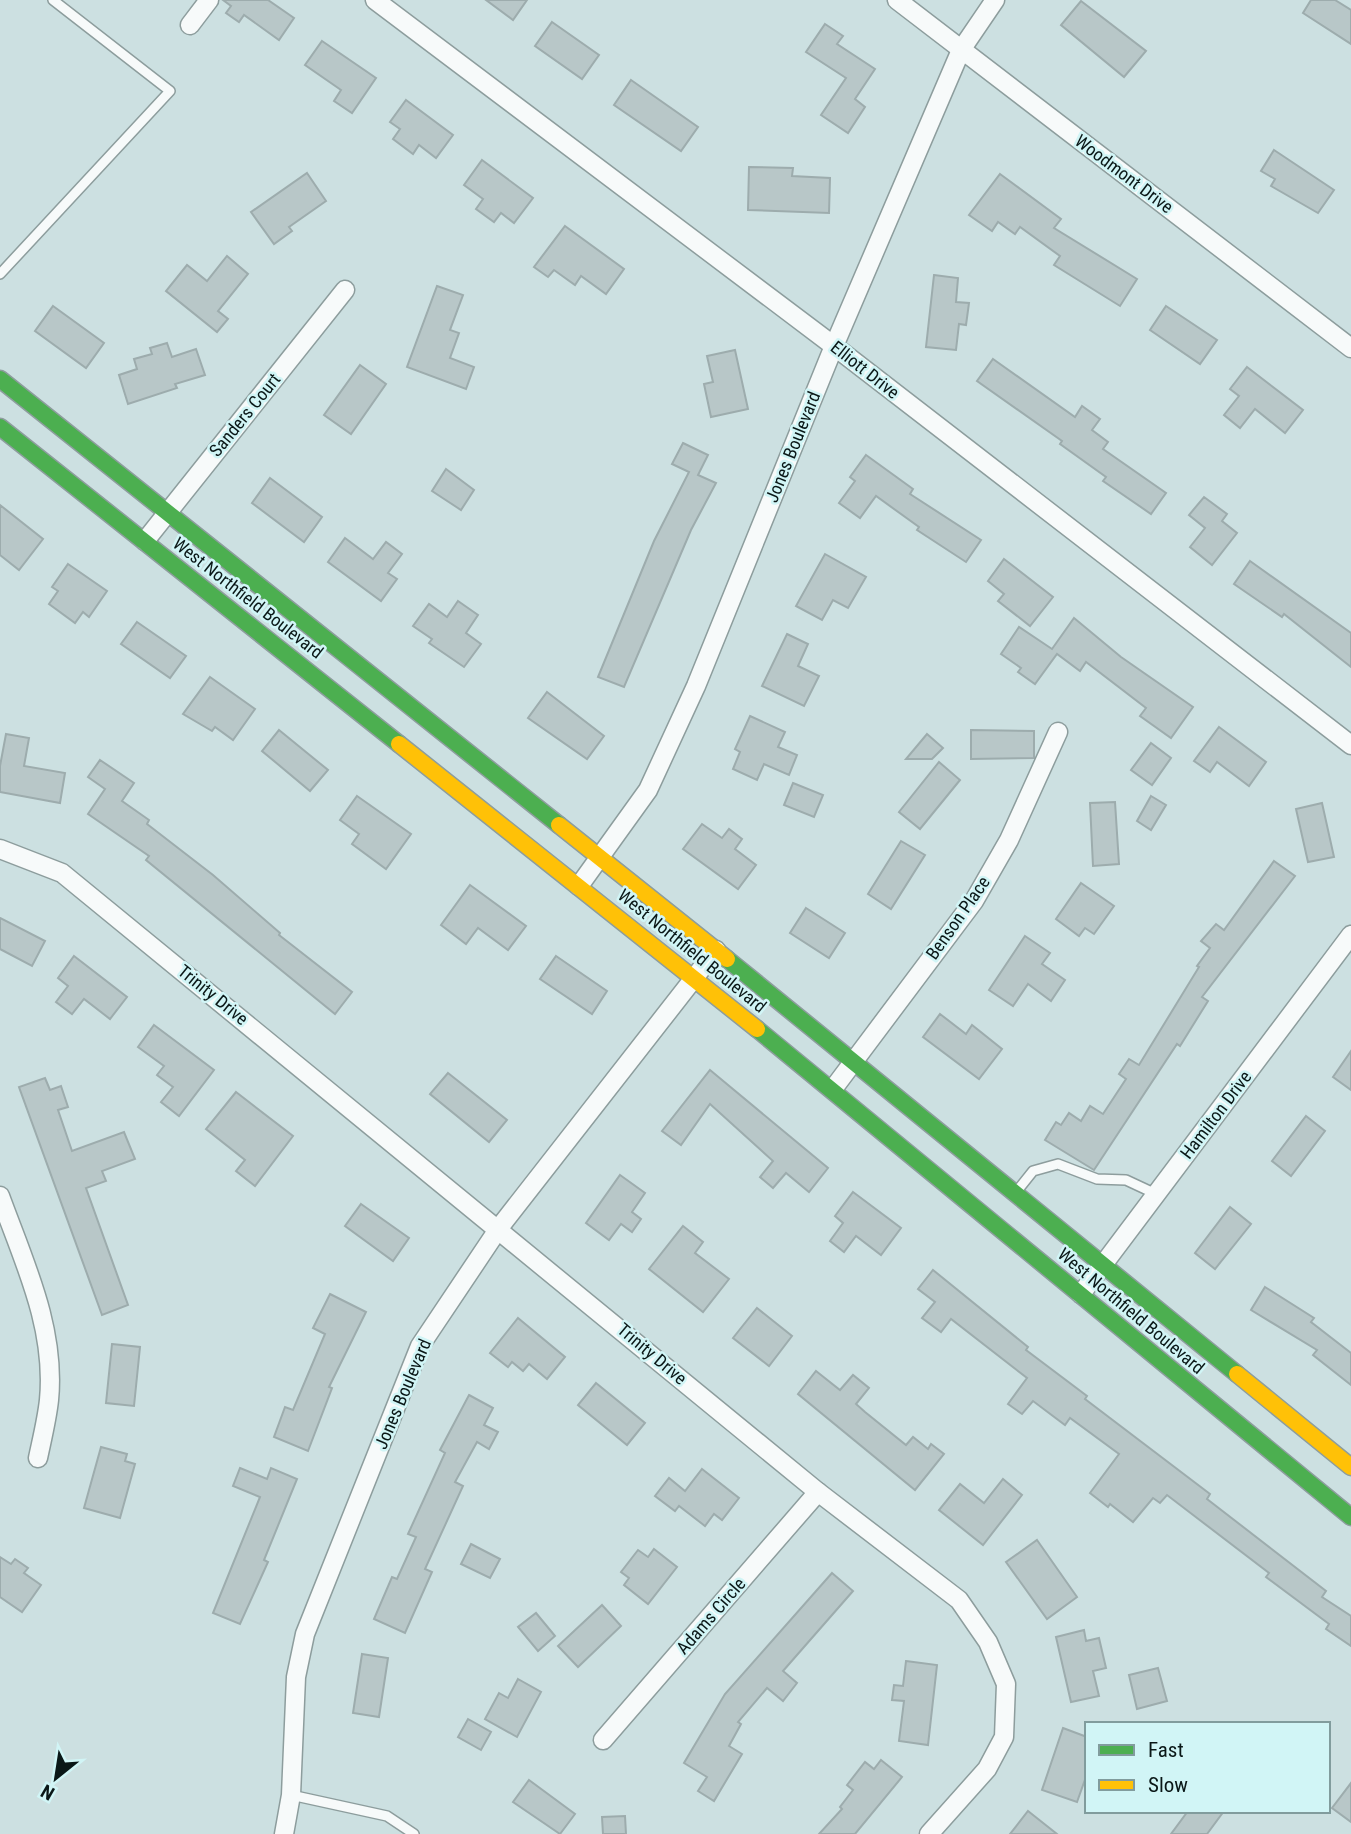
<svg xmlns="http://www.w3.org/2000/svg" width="1351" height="1834" viewBox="0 0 1351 1834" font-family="'Roboto Condensed',sans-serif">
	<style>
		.building { fill: #b8c7c8; stroke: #9dacad; stroke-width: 2 }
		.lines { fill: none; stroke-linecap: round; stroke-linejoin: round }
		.lane-casing { stroke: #8d9d9d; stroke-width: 12 }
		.street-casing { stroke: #8d9d9d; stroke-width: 21 }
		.fast-casing { stroke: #8d9d9d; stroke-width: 19 }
		.slow-casing { stroke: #8d9d9d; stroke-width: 19 }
		.lane { stroke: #f7fafa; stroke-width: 9 }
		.street { stroke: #f7fafa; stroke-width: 18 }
		.fast { stroke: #4caf50; stroke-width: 16 }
		.slow { stroke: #ffc107; stroke-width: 16 }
		.labels { text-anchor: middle; stroke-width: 5; stroke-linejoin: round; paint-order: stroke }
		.street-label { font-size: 18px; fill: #0a1717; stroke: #d1f5f6 }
	</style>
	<rect width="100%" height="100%" fill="#cce0e1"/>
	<g class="building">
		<path d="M223,0H268L294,18L279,40L244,15L239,22L226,13L231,6Z"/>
		<path d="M486,0H527L513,20Z"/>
		<path d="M1311,0H1335L1351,10V44L1303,13Z"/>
		<path d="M1081,1L1146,51L1124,77L1061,25Z"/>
		<path d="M552,22L599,55L582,79L535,46Z"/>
		<path d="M825,24L843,36L837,44L875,69L855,99L865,107L848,133L821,115L846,78L806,52Z"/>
		<path d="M322,41L376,78L352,113L334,101L341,90L305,65Z"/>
		<path d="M631,80L698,127L681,151L614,105Z"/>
		<path d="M406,100L453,135L436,158L419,145L413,154L393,139L400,129L390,122Z"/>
		<path d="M1274,150L1334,190L1318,213L1271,186L1275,179L1261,171Z"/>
		<path d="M482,160L533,198L514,223L501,213L494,222L476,209L483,199L464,185Z"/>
		<path d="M749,167L793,168L792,176L830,178L829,213L748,210Z"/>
		<path d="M307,173L326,201L289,227L292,231L274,244L251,212Z"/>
		<path d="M1000,174L1061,219L1054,228L1137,279L1120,306L1054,265L1060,256L1020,227L1015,234L998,222L992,231L969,215Z"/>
		<path d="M565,226L624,269L606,294L581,276L575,285L554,270L548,277L534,267Z"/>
		<path d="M227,256L248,274L218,311L228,319L217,332L166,291L187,265L207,281Z"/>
		<path d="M934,275L958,278L956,302L969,303L966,325L959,324L956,350L926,347Z"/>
		<path d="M437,286L463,295L450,330L459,333L450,358L474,367L466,389L407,367Z"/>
		<path d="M53,306L104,343L86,368L35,331Z"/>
		<path d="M1166,306L1217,340L1200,364L1150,330Z"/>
		<path d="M167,343L172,357L196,349L205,375L175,384L177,388L128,404L119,375L137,369L134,359L152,354L150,348Z"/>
		<path d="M735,350L748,409L711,417L704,384L713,382L707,356Z"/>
		<path d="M993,359L1075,417L1082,406L1100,419L1092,430L1108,442L1103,449L1166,493L1151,514L1103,481L1106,477L1060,444L1062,441L977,381Z"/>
		<path d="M360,365L386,384L351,434L324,415Z"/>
		<path d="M1247,367L1303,410L1285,433L1255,409L1240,428L1224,415L1239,396L1230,389Z"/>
		<path d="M683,443L708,455L698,475L716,483L691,530L624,687L598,677L654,541L689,472L672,464Z"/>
		<path d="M866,455L913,489L910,494L981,540L966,562L917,530L919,527L876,496L860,518L839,503L855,481L850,477Z"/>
		<path d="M446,469L474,490L461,510L432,491Z"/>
		<path d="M270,478L322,517L304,542L252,503Z"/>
		<path d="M1204,497L1227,514L1222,521L1237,533L1212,565L1190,547L1205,528L1189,515Z"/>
		<path d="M0,505L43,539L19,570L0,555Z"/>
		<path d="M345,538L373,559L386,542L402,554L388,573L397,579L381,601L328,562Z"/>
		<path d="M825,554L866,577L848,608L833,600L822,620L796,606Z"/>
		<path d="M1004,559L1053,597L1030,626L998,601L1004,594L988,581Z"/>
		<path d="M1250,561L1351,633V667L1284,614L1282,617L1234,584Z"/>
		<path d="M68,564L107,591L89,617L83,612L75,623L49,604L58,591L52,587Z"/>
		<path d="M458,601L478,615L466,633L481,644L464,667L429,643L432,639L413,626L429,604L447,617Z"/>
		<path d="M1074,618L1121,657L1193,707L1171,738L1140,716L1146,708L1086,662L1080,671L1057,654L1035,684L1018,672L1021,668L1001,654L1019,627L1052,649Z"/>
		<path d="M137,622L186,656L170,678L121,644Z"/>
		<path d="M787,634L808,644L798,666L819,676L804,706L762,686Z"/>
		<path d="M210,677L255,709L233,740L215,727L212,731L183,714Z"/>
		<path d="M547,692L604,736L587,759L528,718Z"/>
		<path d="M750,716L785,732L778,747L797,755L789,775L764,764L757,780L733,769L740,752L735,749Z"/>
		<path d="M1219,727L1266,762L1249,786L1217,762L1210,772L1194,761Z"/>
		<path d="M279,730L328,770L310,791L262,751Z"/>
		<path d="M971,730L1034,731V758L971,759Z"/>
		<path d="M6,734L29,738L24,766L65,773L60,803L0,792V766Z"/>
		<path d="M927,734L943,748L932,759H906Z"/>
		<path d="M1151,743L1171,758L1152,785L1131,770Z"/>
		<path d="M100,760L134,783L122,801L149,820L147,824L213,875L280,933L279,935L352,992L335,1014L146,860L149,856L88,814L105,789L88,777Z"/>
		<path d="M939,762L960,780L920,829L899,812Z"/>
		<path d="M793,783L823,795L814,817L784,805Z"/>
		<path d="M357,796L411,834L386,869L352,844L359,834L340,820Z"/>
		<path d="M1151,796L1166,805L1151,830L1137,821Z"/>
		<path d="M1115,802L1119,864L1093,866L1090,803Z"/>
		<path d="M1322,803L1334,857L1308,862L1296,809Z"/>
		<path d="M702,824L722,838L729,829L742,839L735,849L756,865L738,889L683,849Z"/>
		<path d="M901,841L925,855L891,909L868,894Z"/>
		<path d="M1274,861L1295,876L1202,997L1208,1001L1180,1046L1177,1044L1094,1170L1045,1140L1056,1122L1061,1125L1069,1113L1081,1121L1090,1106L1103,1114L1126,1079L1119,1074L1129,1059L1139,1065L1199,967L1197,966L1210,948L1201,941L1216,924L1224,930Z"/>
		<path d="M1081,883L1114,906L1094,934L1085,928L1079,936L1056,919Z"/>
		<path d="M470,885L526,926L508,950L478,928L466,944L441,925Z"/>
		<path d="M806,908L845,933L829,958L790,933Z"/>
		<path d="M0,918L45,941L32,966L0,949Z"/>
		<path d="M1025,936L1050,953L1042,964L1065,980L1051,1001L1028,984L1013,1006L989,990Z"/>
		<path d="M74,956L127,997L110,1019L84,999L72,1014L56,1002L68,986L58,978Z"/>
		<path d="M556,956L607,991L592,1014L540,979Z"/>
		<path d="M940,1014L966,1034L972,1025L1002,1049L979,1079L923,1037Z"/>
		<path d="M154,1025L214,1070L179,1116L161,1102L173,1087L157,1075L164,1066L138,1047Z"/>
		<path d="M1351,1051V1090L1333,1077Z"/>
		<path d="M710,1070L828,1168L809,1192L786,1173L773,1188L760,1177L773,1161L710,1104L681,1145L662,1131Z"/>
		<path d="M448,1073L507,1120L489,1142L430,1094Z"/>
		<path d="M45,1078L50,1090L61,1086L68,1107L58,1110L72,1151L124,1132L135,1159L102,1171L106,1181L86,1188L128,1305L102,1315L19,1087Z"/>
		<path d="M236,1092L293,1136L255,1186L236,1171L245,1160L206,1129Z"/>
		<path d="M1306,1116L1325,1131L1291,1176L1272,1161Z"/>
		<path d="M620,1175L645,1193L632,1212L641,1219L632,1232L621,1224L609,1240L586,1223Z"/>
		<path d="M853,1192L901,1228L881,1255L856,1236L844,1252L830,1241L843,1223L835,1216Z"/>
		<path d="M361,1204L409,1238L393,1261L345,1226Z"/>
		<path d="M1230,1207L1251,1224L1215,1269L1195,1253Z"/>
		<path d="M683,1226L703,1242L695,1253L729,1279L703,1312L649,1269Z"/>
		<path d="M933,1270L1028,1347L1026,1350L1087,1396L1085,1399L1210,1494L1207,1499L1326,1591L1322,1597L1351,1616V1646L1326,1629L1329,1624L1266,1577L1269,1573L1167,1495L1160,1503L1153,1498L1133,1522L1110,1504L1108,1507L1090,1493L1119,1454L1070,1418L1065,1425L1033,1401L1022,1414L1008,1404L1027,1378L951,1319L941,1332L922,1318L935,1302L918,1289Z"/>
		<path d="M1265,1287L1314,1318L1311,1322L1351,1353V1385L1313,1355L1317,1350L1251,1310Z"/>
		<path d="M330,1294L366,1312L329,1387L332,1388L308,1451L274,1437L285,1407L293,1410L325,1334L313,1328Z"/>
		<path d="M757,1308L792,1336L769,1366L733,1338Z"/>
		<path d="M518,1318L565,1357L547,1379L529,1364L523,1371L512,1362L508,1367L490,1353Z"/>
		<path d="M112,1344L140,1347L134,1406L106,1403Z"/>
		<path d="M816,1371L840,1390L853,1375L869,1388L856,1404L865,1412L906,1445L913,1437L928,1449L931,1444L944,1454L915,1490L798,1394Z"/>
		<path d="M596,1383L645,1423L627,1445L578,1405Z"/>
		<path d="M469,1395L493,1408L484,1425L498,1432L489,1449L477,1442L455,1482L463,1486L425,1569L432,1572L405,1633L374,1619L392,1577L397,1579L416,1537L408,1534L445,1453L440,1450Z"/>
		<path d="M101,1447L127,1454L125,1461L135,1464L120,1518L84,1508Z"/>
		<path d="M240,1468L267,1479L271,1468L297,1479L264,1560L268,1562L240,1624L213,1613L260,1497L233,1486Z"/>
		<path d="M702,1469L739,1498L722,1520L714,1514L705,1526L679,1506L675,1511L655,1496L669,1478L685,1491Z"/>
		<path d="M1003,1479L1022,1495L983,1545L939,1510L960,1484L984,1503Z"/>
		<path d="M1037,1540L1077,1597L1047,1619L1006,1562Z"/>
		<path d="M471,1544L500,1559L490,1578L461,1564Z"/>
		<path d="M654,1549L677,1567L648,1604L624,1585L629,1578L621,1572L638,1550L648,1557Z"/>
		<path d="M0,1557L11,1564L15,1559L28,1568L24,1573L41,1585L22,1612L0,1597Z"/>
		<path d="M832,1573L853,1591L783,1671L797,1683L783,1701L767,1688L738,1722L741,1724L729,1746L742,1754L714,1801L698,1791L707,1777L684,1763L725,1694Z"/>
		<path d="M602,1605L621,1626L578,1667L558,1646Z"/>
		<path d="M536,1613L555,1636L538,1651L518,1627Z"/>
		<path d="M1084,1630L1086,1641L1099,1638L1106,1668L1093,1671L1099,1696L1071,1702L1056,1637Z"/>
		<path d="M362,1654L388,1658L379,1717L353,1713Z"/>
		<path d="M906,1661L937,1665L928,1745L899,1741L904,1701L892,1700L894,1685L903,1686Z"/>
		<path d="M1158,1668L1167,1701L1137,1709L1129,1675Z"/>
		<path d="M518,1679L541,1692L517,1737L485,1719L499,1693L508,1698Z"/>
		<path d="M468,1719L491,1732L481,1750L458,1737Z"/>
		<path d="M1063,1728L1087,1737V1774L1077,1802L1042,1790Z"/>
		<path d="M881,1760L902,1777L855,1834H819L842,1809L840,1807L853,1790L847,1785L865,1762L874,1769Z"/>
		<path d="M529,1780L575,1814L560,1834L513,1802Z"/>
		<path d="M1351,1783V1822L1332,1808Z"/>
		<path d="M1028,1811L1057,1834H1010Z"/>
		<path d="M1188,1811H1224L1207,1834H1171Z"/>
		<path d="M625,1816L626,1834H603L602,1817Z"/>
	</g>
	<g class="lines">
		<defs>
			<g id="lane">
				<path d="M0,274L170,91L53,0"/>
				<path d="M1017,1191L1033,1171L1058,1164L1097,1179L1126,1180L1156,1194"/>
				<path d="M291,1795L387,1816L414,1834"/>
			</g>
			<g id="street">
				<path d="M375,0L834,346L1351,745"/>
				<path d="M897,0L1351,348"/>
				<path d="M190,25L209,0"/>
				<path d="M145,541L345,290"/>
				<path d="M0,849L62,873L818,1492L959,1600L988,1642L1006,1684L1004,1737L987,1769L929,1834"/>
				<path d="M579,886L648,790L696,686L834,346L961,50L995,0"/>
				<path d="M833,1089L974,901L1009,840L1058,732"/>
				<path d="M0,1196C24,1262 56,1328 49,1400C47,1419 42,1439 38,1458"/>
				<path d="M1081,1294L1351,935"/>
				<path d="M603,1740L818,1492"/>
				<path d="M284,1834L291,1795L296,1677L305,1634L420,1346L499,1228L716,950"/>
			</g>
			<g id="fast">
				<path d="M0,379L559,825"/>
				<path d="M0,427L399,744"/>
				<path d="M727,959L1237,1374"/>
				<path d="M757,1029L1351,1517"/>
			</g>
			<g id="slow">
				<path d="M399,744L757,1029"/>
				<path d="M559,825L727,959"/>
				<path d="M1237,1374L1351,1467"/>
			</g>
		</defs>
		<use href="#lane" class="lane-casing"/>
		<use href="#street" class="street-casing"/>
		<use href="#fast" class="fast-casing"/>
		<use href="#slow" class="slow-casing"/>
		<use href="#lane" class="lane"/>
		<use href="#street" class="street"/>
		<use href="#fast" class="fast"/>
		<use href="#slow" class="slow"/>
	</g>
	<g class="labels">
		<g class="street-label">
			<text transform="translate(1124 174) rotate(37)" y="6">Woodmont Drive</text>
			<text transform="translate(865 370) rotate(38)" y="6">Elliott Drive</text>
			<text transform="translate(245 415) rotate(-51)" y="6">Sanders Court</text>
			<text transform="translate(793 447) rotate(-68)" y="6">Jones Boulevard</text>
			<text transform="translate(248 598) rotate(38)" y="6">West Northfield Boulevard</text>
			<text transform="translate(958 918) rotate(-55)" y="6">Benson Place</text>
			<text transform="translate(692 951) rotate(39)" y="6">West Northfield Boulevard</text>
			<text transform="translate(213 995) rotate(39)" y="6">Trinity Drive</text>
			<text transform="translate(1216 1115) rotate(-53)" y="6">Hamilton Drive</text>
			<text transform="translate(1131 1311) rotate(40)" y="6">West Northfield Boulevard</text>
			<text transform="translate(652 1354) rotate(40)" y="6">Trinity Drive</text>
			<text transform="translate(403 1394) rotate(-67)" y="6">Jones Boulevard</text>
			<text transform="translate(711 1616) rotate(-49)" y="6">Adams Circle</text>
		</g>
	</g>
	<rect x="1085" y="1722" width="245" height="91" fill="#d1f5f6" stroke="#819c9d" stroke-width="2"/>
	<rect x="1099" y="1745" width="35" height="10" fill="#4caf50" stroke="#819c9d" stroke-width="2"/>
	<text x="1148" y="1757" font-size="21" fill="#0a1717">Fast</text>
	<rect x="1099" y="1780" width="35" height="10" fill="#ffc107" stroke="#819c9d" stroke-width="2"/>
	<text x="1148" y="1792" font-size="21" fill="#0a1717">Slow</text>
	<g transform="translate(56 1778) rotate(210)" stroke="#d1f5f6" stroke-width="5" paint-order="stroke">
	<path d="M0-5L12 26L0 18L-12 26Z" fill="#0a1717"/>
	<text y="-10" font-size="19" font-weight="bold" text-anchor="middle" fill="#0a1717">N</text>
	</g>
</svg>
